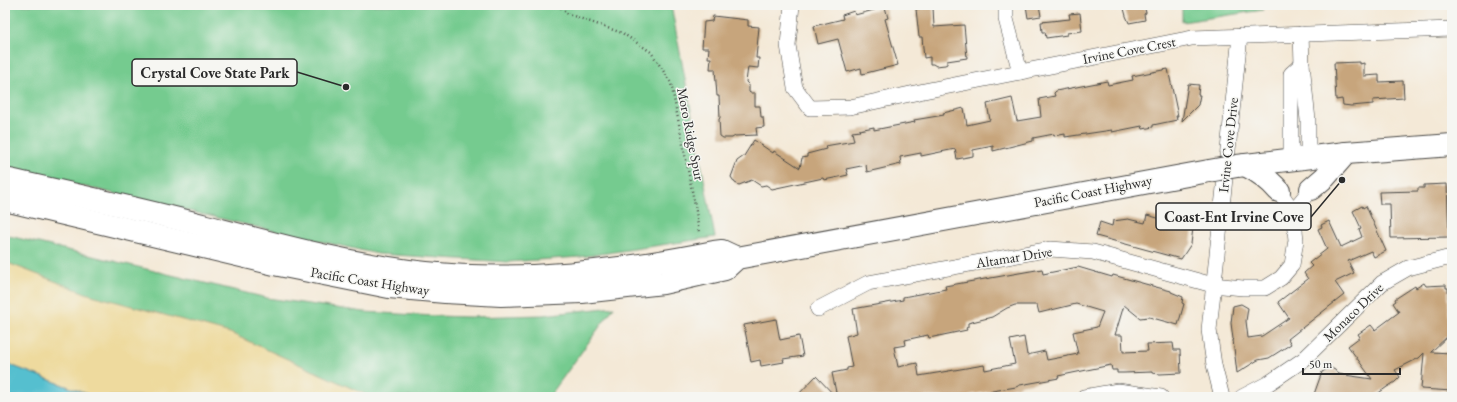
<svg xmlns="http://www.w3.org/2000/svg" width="1457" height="402" viewBox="0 0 1457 402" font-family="'EB Garamond',serif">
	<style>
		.green { fill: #75cb8f; stroke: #507b5d }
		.sand { fill: #eeda9e; stroke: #8c8264 }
		.water { fill: #54bfcf; stroke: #40757d }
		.building { fill: #c7a57b; fill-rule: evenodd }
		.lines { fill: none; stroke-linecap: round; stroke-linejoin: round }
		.minor-casing { stroke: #494845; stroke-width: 16 }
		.trunk-casing { stroke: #494845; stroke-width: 24 }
		.path { stroke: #494845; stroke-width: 2.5; stroke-dasharray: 1 3; stroke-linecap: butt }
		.minor { stroke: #fff; stroke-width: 15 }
		.trunk { stroke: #fff; stroke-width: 22 }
		.trunk-bridge-casing { stroke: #494845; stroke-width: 24; stroke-linecap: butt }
		.trunk-bridge { stroke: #fff; stroke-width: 22 }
		.labels { text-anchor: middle; stroke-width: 3; stroke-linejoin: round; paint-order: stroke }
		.street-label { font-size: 14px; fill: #2b2b2b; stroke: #f6f6f2 }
		.leader { fill: none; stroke: #2b2b2b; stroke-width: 1.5 }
		.callout-dot { fill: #2b2b2b; stroke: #f6f6f2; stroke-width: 1.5 }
		.callout { fill: #f6f6f2; stroke: #2b2b2b; stroke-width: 1.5 }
		.callout-label { font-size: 15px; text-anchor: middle; font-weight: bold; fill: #2b2b2b }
	</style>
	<rect width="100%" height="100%" fill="#f6f6f2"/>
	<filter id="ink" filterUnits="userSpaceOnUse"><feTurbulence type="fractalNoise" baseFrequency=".025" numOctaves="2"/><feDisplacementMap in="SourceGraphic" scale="8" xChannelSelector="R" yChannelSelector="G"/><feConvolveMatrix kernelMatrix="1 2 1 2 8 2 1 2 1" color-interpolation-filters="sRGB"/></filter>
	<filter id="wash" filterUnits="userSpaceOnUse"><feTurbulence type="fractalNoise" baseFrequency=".012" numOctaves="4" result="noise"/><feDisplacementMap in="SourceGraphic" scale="16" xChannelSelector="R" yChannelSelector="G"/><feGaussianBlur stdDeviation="0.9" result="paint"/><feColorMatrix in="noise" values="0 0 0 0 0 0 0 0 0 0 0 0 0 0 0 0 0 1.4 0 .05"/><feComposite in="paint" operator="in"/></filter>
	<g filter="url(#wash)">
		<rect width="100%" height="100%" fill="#f4e9d7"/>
		<g class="green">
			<path d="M5,5H671L715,237L580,257L508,262L378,254L278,232L95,189L5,170Z"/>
			<path d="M1182,5H1264L1263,10L1182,22Z"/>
			<path d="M5,235L267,298L364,312L434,316L469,317L543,315L614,307L549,397H5Z"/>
		</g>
		<path class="sand" d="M5,262L88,294L230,333L371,397H95L5,363Z"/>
		<path class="water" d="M5,363L95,397H5Z"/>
		<g id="blocks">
			<g class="building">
				<path d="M1026,5H1039L1041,16L1028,18Z"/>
				<path d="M1123,5H1144L1146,13L1144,14L1145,20L1129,23L1126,16Z"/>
				<path d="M885,7L888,18L885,19L898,65L862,74L861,68L847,72L838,39L818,44L814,26L843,19L842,15L854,11L855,15Z"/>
				<path d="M933,7L934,27L964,25L967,58L947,61V64L945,65L936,66L933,64H930V57L924,58L922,37H919L916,9Z"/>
				<path d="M1080,13L1082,31L1067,33V35L1046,38L1045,32H1042L1041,22L1070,19L1069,14Z"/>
				<path d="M713,16L748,20V26L759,27L756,58H759L758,68L748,67L746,82L749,85V92L750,93H755V106H760L761,117H763L764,127L756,128L757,135L735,136L732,138H723L720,136L719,119L720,118L719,96H717L715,69H710L711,58H708L709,48H702L704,22L712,21Z"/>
				<path d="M1360,62V64L1364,63V76L1379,75V82L1403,81L1404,98L1373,100V104L1351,106L1343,105L1342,99L1336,100L1334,63Z"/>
				<path d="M1168,69L1178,116H1176L1177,120L1153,125V127L1143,129L1142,126L1112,132V130L1065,137V134L1054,136V134L1033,138V141L993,151V146L973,150V156L957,159L955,149L921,156V153L900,157L901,164L880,169L867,172L866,165L846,169L848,175L839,177L824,180L823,178L772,189L766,185L761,186L752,180L739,185L735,183L731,177L737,161L744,156L754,140L773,153L774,151L800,168L802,158L807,157V154L826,149L825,146L854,141L852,132L860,131L859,130L874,127V130L879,129L915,122L914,120L944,115L943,113L964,108L967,125L990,120L987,104L1012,98L1017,121L1041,117L1039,99L1055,96L1054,93L1056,91L1107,81L1108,85L1133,80L1132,76Z"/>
				<path d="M1188,84L1199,85L1198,95H1200L1198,105L1182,121Z"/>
				<path d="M1447,184L1449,237L1391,238L1390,204H1380L1379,192L1418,191V188H1424V185Z"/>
				<path d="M1362,206L1363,208L1366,206L1386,251L1374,257L1371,251L1348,261L1354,273L1335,282L1344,295L1288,339L1291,344L1269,358L1258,360L1237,373L1233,340H1234L1233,339L1231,323L1233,306L1241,304L1248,308L1246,321L1248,338L1262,336L1289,318L1278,302L1308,279L1304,273L1312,266L1309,263L1327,249L1318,229L1322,227L1321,225L1329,221L1341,247L1362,237L1359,229L1361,228L1353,211Z"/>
				<path d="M1147,215L1193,228L1191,244L1181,259L1096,236L1100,222L1112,226L1113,221L1128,219L1145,223Z"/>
				<path d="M1078,267L1112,277L1113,275L1156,287L1171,291V292L1183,297L1182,303L1184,304L1178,325L1149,317L1140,318L1124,305L1115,335H1122L1123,352L1148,351L1147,344L1173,343L1174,350H1180L1181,373L1160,374L1152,373V372L1124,373H1117V370H1112L1111,365L1058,376L1059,378L1020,385L1016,387L969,395V397H854L853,394L837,397L832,373L847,370V368L852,367L846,336L857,333L853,309L903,300V297L946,289L945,286L1042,269L1043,274ZM1076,304L1103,312L1097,327L1073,332L1078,354L1047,360L1045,351L1027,355L1024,337L1010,340L1015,364L985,370L984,365L919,376L917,363L898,367L894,347L906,345L905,340L928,335L929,338L967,330L966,328L968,327V323L992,317L1007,308L1015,305H1037L1039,313Z"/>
				<path d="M1424,283L1426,286L1446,285V288H1448L1449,335L1431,352L1452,353V391L1421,389L1424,353L1419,358L1395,370L1400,377L1395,382L1387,387L1373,397H1313L1322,372L1327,369L1331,368L1335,370L1338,374L1372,379L1348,346L1360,337L1358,334L1371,325L1375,330L1399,312L1393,303L1396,301L1395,299L1415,286L1416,288Z"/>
				<path d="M776,319L780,340L799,336L803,356L783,359L784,362L761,366L760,360L751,362L744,325Z"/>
				<path d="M816,376L836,397H796Z"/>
			</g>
		</g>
	</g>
	<g filter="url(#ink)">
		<use href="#blocks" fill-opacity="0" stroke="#494845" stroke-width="1"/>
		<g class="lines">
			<defs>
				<g id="minor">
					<path d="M792,5L788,45L795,88L810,108L850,107L924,91L1192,38L1452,29"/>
					<path d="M1006,5V19L1020,72"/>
					<path d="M1301,34L1302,64L1308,120V158"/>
					<path d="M1291,160V74L1302,64"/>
					<path d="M1293,211L1311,189"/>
					<path d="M818,309L868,283L1050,249L1093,252L1213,285L1243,288H1265L1281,278L1292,265L1296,240L1293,211L1279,191"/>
					<path d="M1084,397L1118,391L1161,397"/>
					<path d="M1222,397L1214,365L1209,330L1240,36"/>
					<path d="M1242,397L1269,383L1303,360L1382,283L1408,268L1447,258H1452"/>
				</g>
				<g id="trunk">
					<path d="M1245,165C1259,172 1269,179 1279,191"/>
					<path d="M1237,166L1346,153L1452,145"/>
					<path d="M5,179C72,194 140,209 206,226C279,245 352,265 426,273C525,283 618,271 714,252L722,251L737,258"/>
					<path d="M1311,189L1325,177L1346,153"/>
					<path d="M5,200L279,265L389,287L445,292L501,295L582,292L663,283L725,269L737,258L1209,171"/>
				</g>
			</defs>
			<use href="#minor" class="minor-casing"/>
			<use href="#trunk" class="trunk-casing"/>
			<path class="path" d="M558,5L568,14L622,33L651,52L671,83L696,211L699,234"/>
			<use href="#minor" class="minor"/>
			<use href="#trunk" class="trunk"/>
			<defs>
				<path id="trunk-bridge" d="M1209,171L1237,166"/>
			</defs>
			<use href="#trunk-bridge" class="trunk-bridge-casing"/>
			<use href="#trunk-bridge" class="trunk-bridge"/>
		</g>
	</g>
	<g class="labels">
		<g class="street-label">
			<text transform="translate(1129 50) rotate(-11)" y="5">Irvine Cove Crest</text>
			<text transform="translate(691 134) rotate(79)" y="5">Moro Ridge Spur</text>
			<text transform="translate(1228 145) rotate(-84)" y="5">Irvine Cove Drive</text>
			<text transform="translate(1093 191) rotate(-11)" y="5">Pacific Coast Highway</text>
			<text transform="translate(1014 257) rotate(-9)" y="5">Altamar Drive</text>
			<text transform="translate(370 281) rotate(9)" y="5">Pacific Coast Highway</text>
			<text transform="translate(1353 312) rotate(-44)" y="5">Monaco Drive</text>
		</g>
	</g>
	<path class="leader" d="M346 87L297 72M1342 180L1311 217"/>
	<g class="callout-dot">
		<circle cx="346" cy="87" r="4"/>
		<circle cx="1342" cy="180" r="4"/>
	</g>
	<g class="callout">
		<rect x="132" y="59" width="165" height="27" rx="4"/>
		<rect x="1156" y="203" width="155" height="27" rx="4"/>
	</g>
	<g class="callout-label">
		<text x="215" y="78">Crystal Cove State Park</text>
		<text x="1234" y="222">Coast-Ent Irvine Cove</text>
	</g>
	<rect width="1457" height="402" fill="none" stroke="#f6f6f2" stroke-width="20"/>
	<path d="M1303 368v6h97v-6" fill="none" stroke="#2b2b2b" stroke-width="2"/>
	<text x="1309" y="368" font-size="12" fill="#2b2b2b" stroke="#f6f6f2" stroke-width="3" paint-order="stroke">50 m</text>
</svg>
